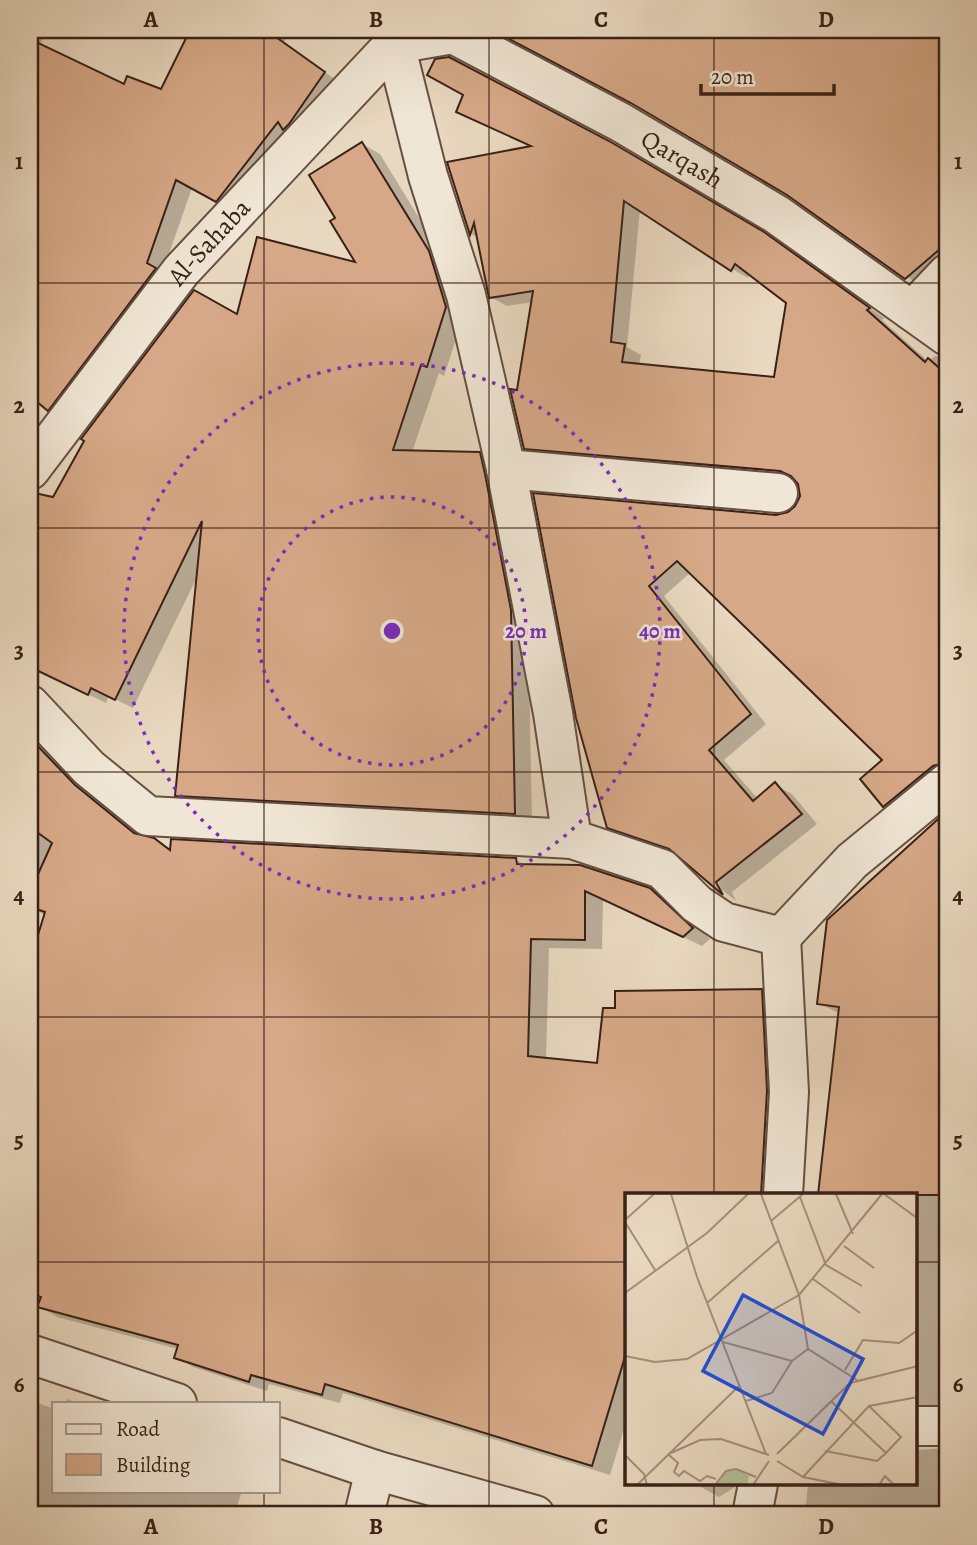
<svg xmlns="http://www.w3.org/2000/svg" width="977" height="1545" viewBox="0 0 977 1545" font-family="Alegreya,serif">
	<style>
		.shadow { fill: #0003; fill-rule: evenodd }
		.building { fill: #d6a887; stroke: #3a2117; stroke-width: 2; fill-rule: evenodd }
		.lines { fill: none; stroke-linecap: round; stroke-linejoin: round }
		.minor-casing { stroke: #664f41; stroke-width: 42 }
		.minor { stroke: #f0e6d5; stroke-width: 38 }
		.grid { fill: none; stroke: #3a2117; stroke-width: 2; stroke-opacity: 0.55 }
		.ring { fill: none; stroke: #7b2cbf; stroke-width: 3.5; stroke-dasharray: 3.5 7 }
		.labels { text-anchor: middle; stroke-width: 5; stroke-linejoin: round; paint-order: stroke }
		.street-label { font-size: 26px; fill: #3a2117; stroke: #f0e6d5 }
		.inset-road { fill: none; stroke: #a28f7c; stroke-width: 2 }
		.view { fill: #1d4ed8; fill-opacity: 0.15; stroke: #1d4ed8; stroke-width: 3.5 }
		.inset-edge { fill: none; stroke: #3a2117; stroke-width: 3.5 }
		.centre { fill: #7b2cbf; stroke: #f0e6d5; stroke-width: 3.5 }
		.ring-label { font-size: 21px; text-anchor: middle; font-weight: bold; fill: #7b2cbf; stroke: #f0e6d5; stroke-width: 5; stroke-linejoin: round; paint-order: stroke }
		.neatline { fill: none; stroke: #3a2117; stroke-width: 2.5 }
		.grid-label { font-size: 23px; text-anchor: middle; font-weight: bold; fill: #3a2117 }
	</style>
	<rect width="100%" height="100%" fill="#e8d8bf"/>
	<filter id="stains"><feTurbulence type="fractalNoise" baseFrequency=".00286" numOctaves="4"/><feColorMatrix values="0 0 0 0 .2 0 0 0 0 .09 0 0 0 0 .02 0 0 0 .5 -.17"/></filter>
	<radialGradient id="worn" r=".72"><stop offset=".6" stop-color="#630" stop-opacity="0"/><stop offset="1" stop-color="#630" stop-opacity=".3"/></radialGradient>
	<g class="shadow">
		<path d="M30,30L46,32L40,45L125,86L162,91L192,30H290L284,42L340,83L233,210L192,188L162,274L65,419L30,394Z"/>
		<path d="M494,30H947V269L922,287L788,194L645,110Z"/>
		<path d="M458,111L781,244L884,318L882,320L928,361L935,356L947,359V780L900,815L884,806L885,760L691,572L664,596L766,724L724,760L758,799L775,785L792,794L817,824L732,892L736,901L678,854L625,836L608,826L535,495L776,517L789,514L797,507L801,496L800,484L796,480L542,457L525,447L518,392L533,302L507,306L491,297L479,238L471,234L449,164L533,147ZM640,209L732,269L748,278L750,274L788,302L776,379L639,365L641,355L627,347ZM714,874L721,887H717Z"/>
		<path d="M362,144L380,154L446,262L463,318L444,376L439,373L412,452L479,454L497,464L528,621L532,823L194,804L177,795L199,573L133,708L109,696L106,703L30,666V645L40,624L30,619V498L33,494L54,499L238,317L358,265L337,219Z"/>
		<path d="M30,737L50,752L93,797L142,837L172,851L516,860L527,866L649,890L668,901L710,939L702,946L603,899L602,949L549,948L546,1060L598,1065L761,990L779,1001V1195H627V1419L610,1475L343,1393L340,1403L269,1384L267,1391L193,1367L176,1357L178,1349L57,1317L39,1306L42,1300L30,1296V967L46,916L30,907Z"/>
		<path d="M947,813V1414L916,1422V1195H820L841,1014L818,1003L913,845L912,843Z"/>
		<path d="M67,1399L78,1403H66Z"/>
		<path d="M30,1400L54,1409V1491H242L234,1515H30Z"/>
		<path d="M947,1448V1515H805L808,1484H916V1450Z"/>
		<path d="M701,1484H740L719,1497L701,1487Z"/>
	</g>
	<g class="building">
		<path d="M190,30H266L325,72L289,124L283,130L278,122L216,202L176,180L147,263L156,268L48,411L30,396V39L124,84L127,76L161,89Z"/>
		<path d="M492,30H947V243L905,279L787,195L631,103Z"/>
		<path d="M449,57L609,141L764,232L870,308L867,310L925,362L928,358L947,375V762L933,766L883,807L860,779L882,760L677,561L649,586L751,714L709,750L753,801L775,782L802,814L716,882L723,895L669,849L607,828L576,718L533,493L776,515L788,512L795,506L800,496L798,484L791,476L780,471L524,449L510,389L517,390L533,291L489,298L474,223L470,235L447,162L531,146L456,112L463,95L427,75L435,59ZM624,201L731,271L735,264L786,303L774,377L622,362L625,344L611,342Z"/>
		<path d="M362,142L429,251L446,307L427,367L421,365L393,450L480,452L485,474L511,610L515,814L175,796L202,521L115,700L91,688L88,695L30,667V492L53,497L84,441L81,439L194,290L237,314L257,237L355,262L330,221L335,218L309,175Z"/>
		<path d="M30,738L75,785L134,833L154,838L170,850L171,839L516,858L517,864L580,865L650,888L693,928L683,937L585,891V940L531,939L528,1056L597,1063L603,1008H615V991L762,989L767,1090L761,1195H627V1350L592,1466L325,1384L322,1395L251,1375L249,1382L174,1358L178,1345L37,1307L41,1297L30,1293V961L45,912L30,907V892L52,843L30,827Z"/>
		<path d="M947,811V1195H818L839,1007L817,1004L827,920Z"/>
	</g>
	<g class="lines">
		<defs>
			<g id="minor">
				<path d="M395,44L428,176L466,295L506,469L553,713L572,839L662,869L697,904L724,922L781,937L789,1092L783,1195"/>
				<path id="s1" d="M395,44L453,34L620,122L776,214L947,336"/>
				<path d="M912,311L947,274"/>
				<path d="M506,469L778,493"/>
				<path id="s2" d="M30,470L181,271L407,30"/>
				<path d="M30,705L89,768L148,816L572,839"/>
				<path d="M781,937L852,861L947,783"/>
				<path d="M30,1354L177,1403"/>
				<path d="M916,1426H947"/>
				<path d="M278,1437L375,1470L535,1515"/>
				<path d="M364,1515L375,1470"/>
				<path d="M752,1515L758,1484"/>
			</g>
		</defs>
		<use href="#minor" class="minor-casing"/>
		<use href="#minor" class="minor"/>
	</g>
	<path class="grid" d="M264,30V1403M489,30V1515M714,30V1195M30,283H947M30,528H947M30,772H947M30,1017H947M30,1262H627M916,1262H947M714,1484V1515M264,1491V1515"/>
	<g class="ring">
		<circle cx="392" cy="631" r="134"/>
		<circle cx="392" cy="631" r="268"/>
	</g>
	<g class="labels">
		<g class="street-label">
			<text dy="9" stroke="none"><textPath href="#s1" startOffset="320">Qarqash</textPath></text>
			<text dy="9" stroke="none"><textPath href="#s2" startOffset="290">Al-Sahaba</textPath></text>
		</g>
	</g>
	<g transform="translate(625 1193)">
		<rect width="292" height="292" fill="#e8d8bf"/>
		<path d="M112,277L124,283L122,292H92L99,279Z" fill="#b4bf94"/>
		<path class="inset-road" d="M46,1L72,84L141,261M136,1L174,102L183,156M211,1L228,41M259,1L292,25M175,4L201,72L237,93M0,27L29,1M146,28L178,1M0,29L30,77M219,53L249,75M188,86L235,120M0,100L82,40L123,1M82,110L153,48M98,149L167,168L183,156L232,187M0,163L30,169L62,166L174,102L257,1M220,177L238,147L274,150L293,137M121,208L147,200L167,168M207,209L261,260M200,258L252,268L261,260L276,244L244,213M46,260L75,247L96,246L144,262M152,261L225,190L293,173M0,262L19,281L22,292M44,262L53,270L49,279L54,283L59,278L75,288L82,283L91,286M152,268L178,284L218,292M178,284L244,213L293,204M12,292L115,192M90,292L101,278L111,276L131,284M128,292L144,268M254,292L260,283L269,292"/>
		<path class="view" d="M118,102L238,166L198,241L78,178Z"/>
		<rect width="292" height="292" class="inset-edge"/>
	</g>
	<circle cx="392" cy="631" r="10" class="centre"/>
	<g class="ring-label">
		<text x="526" y="638">20 m</text>
		<text x="660" y="638">40 m</text>
	</g>
	<rect width="977" height="1545" fill="none" stroke="#e8d8bf" stroke-width="77"/>
	<rect x="52" y="1402" width="228" height="91" fill="#f0e6d5" stroke="#a79789" stroke-width="2"/>
	<rect x="66" y="1424" width="35" height="10" fill="#f0e6d5" stroke="#a79789" stroke-width="2"/>
	<text x="116" y="1436" font-size="21" fill="#3a2117">Road</text>
	<rect x="66" y="1454" width="35" height="21" fill="#d6a887" stroke="#a79789" stroke-width="2"/>
	<text x="116" y="1472" font-size="21" fill="#3a2117">Building</text>
	<path d="M701 84v10h133v-10" fill="none" stroke="#3a2117" stroke-width="3.5"/>
	<text x="711" y="84" font-size="21" fill="#3a2117" stroke="#f0e6d5" stroke-width="5" paint-order="stroke">20 m</text>
	<rect x="38" y="38" width="901" height="1468" class="neatline"/>
	<g class="grid-label">
		<text x="151" y="27">A</text>
		<text x="376" y="27">B</text>
		<text x="601" y="27">C</text>
		<text x="826" y="27">D</text>
		<text x="19" y="169">1</text>
		<text x="958" y="169">1</text>
		<text x="19" y="413">2</text>
		<text x="958" y="413">2</text>
		<text x="19" y="658">3</text>
		<text x="958" y="658">3</text>
		<text x="19" y="903">4</text>
		<text x="958" y="903">4</text>
		<text x="19" y="1147">5</text>
		<text x="958" y="1147">5</text>
		<text x="19" y="1392">6</text>
		<text x="958" y="1392">6</text>
		<text x="151" y="1534">A</text>
		<text x="376" y="1534">B</text>
		<text x="601" y="1534">C</text>
		<text x="826" y="1534">D</text>
	</g>
	<rect width="100%" height="100%" filter="url(#stains)"/>
	<rect width="100%" height="100%" fill="url(#worn)"/>
</svg>
